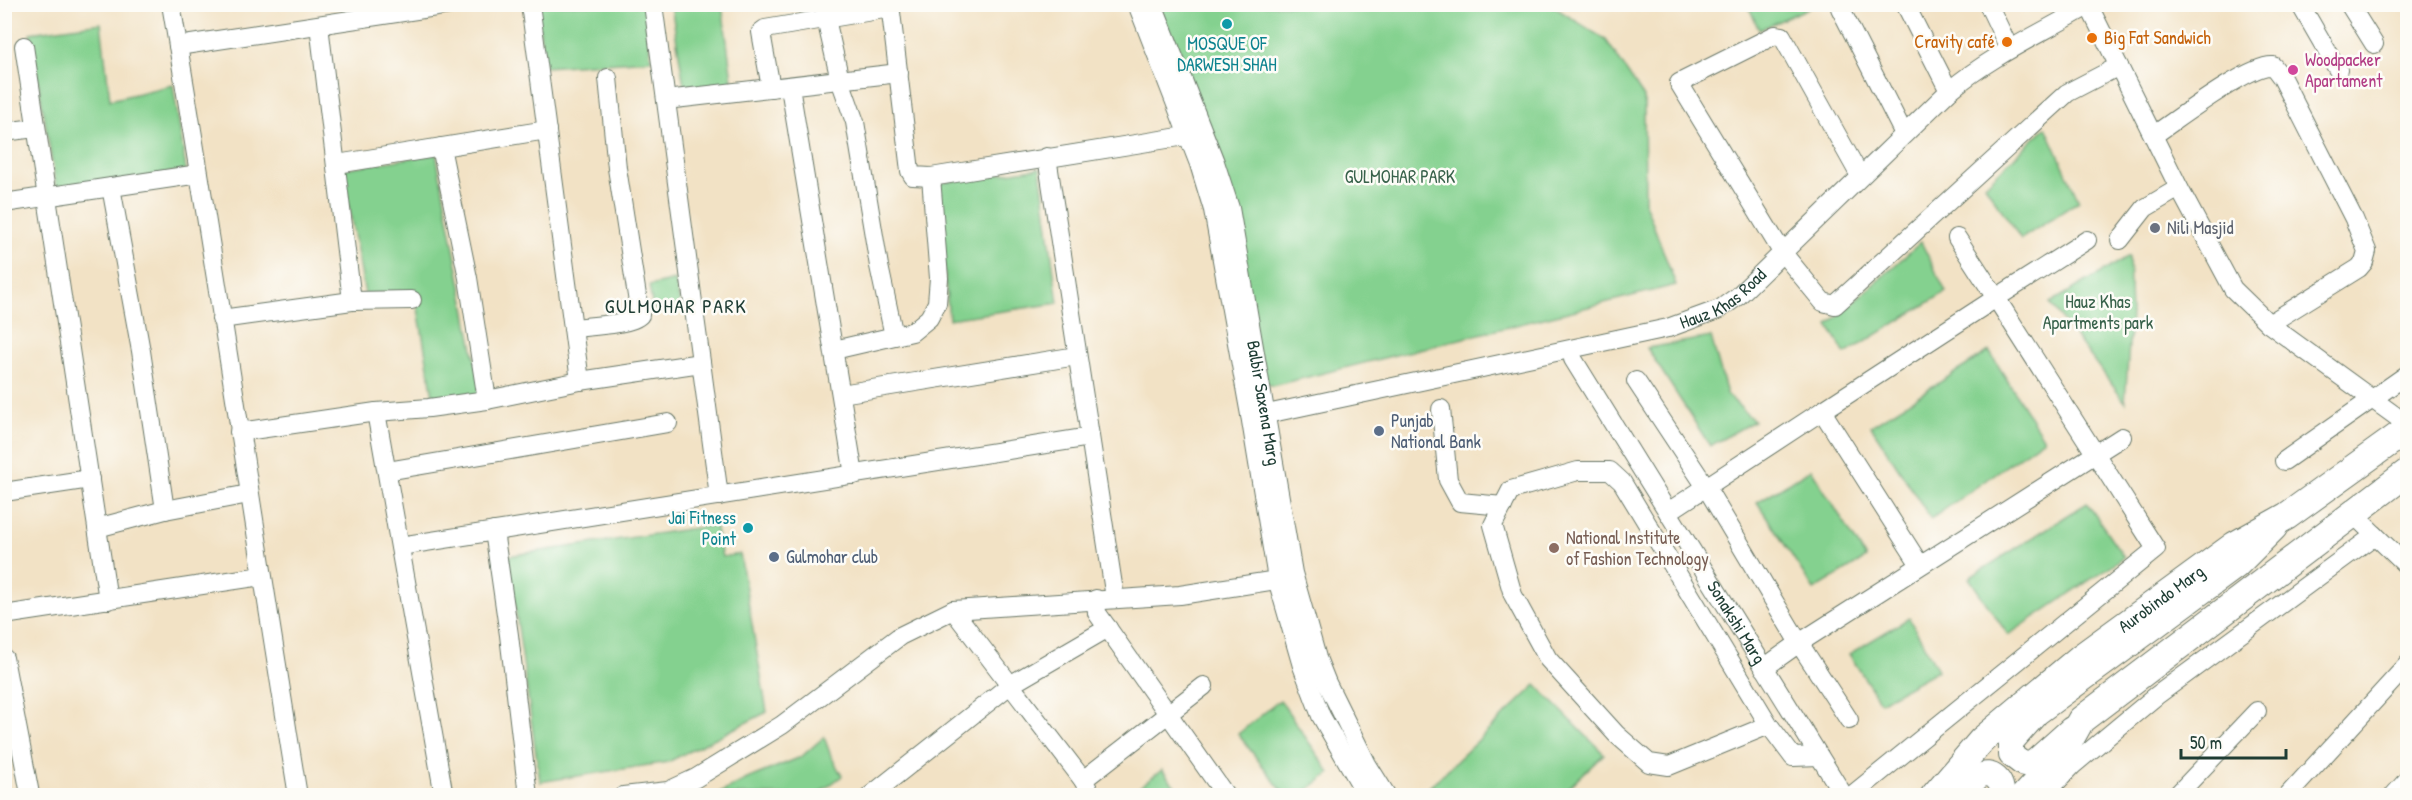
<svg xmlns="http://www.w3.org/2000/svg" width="2412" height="800" viewBox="0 0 2412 800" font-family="'Patrick Hand',sans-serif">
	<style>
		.green { fill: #84d18f; stroke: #528762; stroke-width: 1.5 }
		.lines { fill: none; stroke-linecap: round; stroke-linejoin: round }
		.minor-casing { stroke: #697767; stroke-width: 20 }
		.major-casing { stroke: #697767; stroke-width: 26 }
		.highway-casing { stroke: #697767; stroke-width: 29 }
		.minor { stroke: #fff; stroke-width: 18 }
		.major { stroke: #fff; stroke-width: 24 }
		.highway { stroke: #fff; stroke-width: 27 }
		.culture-dot { fill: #0f9aa8; stroke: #fdfcf7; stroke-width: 2 }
		.food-dot { fill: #e8710a; stroke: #fdfcf7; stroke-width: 2 }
		.hotel-dot { fill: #d1479c; stroke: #fdfcf7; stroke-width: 2 }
		.worship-dot { fill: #6b7280; stroke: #fdfcf7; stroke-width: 2 }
		.service-dot { fill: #5c6f8a; stroke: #fdfcf7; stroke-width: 2 }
		.education-dot { fill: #8d6e63; stroke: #fdfcf7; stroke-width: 2 }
		.labels { text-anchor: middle; stroke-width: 5; stroke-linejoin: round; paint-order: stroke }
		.food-label { font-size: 18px; fill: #c56008; stroke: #fdfcf7; text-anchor: start }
		.culture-label { font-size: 18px; fill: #0d838f; stroke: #fdfcf7 }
		.hotel-label { font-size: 18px; fill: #b23c85; stroke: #fdfcf7; text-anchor: start }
		.park-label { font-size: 18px; fill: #38624b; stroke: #fdfcf7 }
		.worship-label { font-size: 18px; fill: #5b616d; stroke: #fdfcf7; text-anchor: start }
		.street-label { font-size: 18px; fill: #1f3d34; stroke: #fdfcf7 }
		.service-label { font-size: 18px; fill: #4e5e75; stroke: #fdfcf7; text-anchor: start }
		.education-label { font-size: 18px; fill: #785e54; stroke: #fdfcf7; text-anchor: start }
		.neighbourhood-label { font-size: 20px; letter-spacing: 1.5px; fill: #1f3d34; stroke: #fdfcf7 }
	</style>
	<rect width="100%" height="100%" fill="#fdfcf7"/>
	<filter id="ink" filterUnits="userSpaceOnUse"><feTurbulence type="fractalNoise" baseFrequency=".0167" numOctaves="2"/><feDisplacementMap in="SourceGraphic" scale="12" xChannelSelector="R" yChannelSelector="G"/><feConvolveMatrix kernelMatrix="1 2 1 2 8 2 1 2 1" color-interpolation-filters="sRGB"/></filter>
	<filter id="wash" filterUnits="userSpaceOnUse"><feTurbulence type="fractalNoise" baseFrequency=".008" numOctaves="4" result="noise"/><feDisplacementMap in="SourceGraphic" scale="24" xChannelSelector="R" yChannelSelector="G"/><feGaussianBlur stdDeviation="1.35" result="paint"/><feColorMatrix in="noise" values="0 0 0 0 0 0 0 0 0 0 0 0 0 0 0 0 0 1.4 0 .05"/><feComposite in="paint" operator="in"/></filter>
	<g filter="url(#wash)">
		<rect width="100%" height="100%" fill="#f2e2c5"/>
		<g class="green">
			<path d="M536,5H645L651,60L545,67Z"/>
			<path d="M671,5H722L733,87L685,92Z"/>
			<path d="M1160,5H1551L1606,40L1644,97L1645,203L1676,285L1272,386L1263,381Z"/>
			<path d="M1748,5H1815L1759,30Z"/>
			<path d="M101,23L110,100L173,85L186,170L57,192L30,33Z"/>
			<path d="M2046,127L2079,201L2021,239L1985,185Z"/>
			<path d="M436,154L482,397L434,402L415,291L365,294L342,169Z"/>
			<path d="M1040,168L1058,303L949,319L936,184Z"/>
			<path d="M1921,242L1946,292L1845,354L1828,325Z"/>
			<path d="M2129,256L2131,315L2125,402L2050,303Z"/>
			<path d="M675,280L681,308L653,309L649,286Z"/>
			<path d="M1711,337L1727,394L1754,421L1710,446L1647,348Z"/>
			<path d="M1989,351L2044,439L1931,519L1871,426Z"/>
			<path d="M1811,469L1866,558L1814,590L1757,502Z"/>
			<path d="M2087,503L2124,557L2008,635L1969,578Z"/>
			<path d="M715,525L722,557L740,554L767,712L668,762L540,782L508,556Z"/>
			<path d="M1909,618L1938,670L1880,702L1849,654Z"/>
			<path d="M1536,685L1604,754L1561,795H1421Z"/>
			<path d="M1280,700L1330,773L1301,795H1285L1238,734Z"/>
			<path d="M824,737L831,756L842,776L816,795H716L747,779L801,757Z"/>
			<path d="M1162,770L1182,795H1129Z"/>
		</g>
	</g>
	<g filter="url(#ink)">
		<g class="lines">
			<defs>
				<g id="minor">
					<path d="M171,4C216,268 255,532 298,796"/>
					<path d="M530,4L580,381"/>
					<path d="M653,4L719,496"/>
					<path d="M890,4L910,171L913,176L931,177L1198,134"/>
					<path d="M1137,4L1199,164L1213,210L1250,415L1277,579L1302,666L1321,716L1367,796"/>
					<path id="s1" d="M1153,4L1215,162L1230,208L1293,573L1317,658L1327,683L1367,764L1387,796"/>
					<path d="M1905,4L1949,91"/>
					<path d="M1988,4L2009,48"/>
					<path d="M2088,4L2179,188L2233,289L2269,324L2408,425"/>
					<path d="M2300,4L2338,70"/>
					<path d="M2349,4L2374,44"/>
					<path d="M1840,8L1904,134"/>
					<path d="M826,19L840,80L855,122L879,266L894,336"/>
					<path d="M319,25L352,301"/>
					<path d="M24,46L108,600"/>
					<path d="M178,46L456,4"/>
					<path d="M790,87L854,475"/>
					<path d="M771,88L762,38L761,32L765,29L890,8"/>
					<path d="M666,100L899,73"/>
					<path d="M4,132L35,128"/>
					<path d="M2154,135C2175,121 2251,63 2273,66L2282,78L2354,219L2367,251L2364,262L2359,268L2269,324"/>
					<path d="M441,147L468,278L487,400"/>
					<path d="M1047,157L1115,598"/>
					<path d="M337,164L547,130"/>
					<path d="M1860,176L1782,36L1775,35L1679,83L1782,252L1823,302L1835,305L2067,93L2119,66"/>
					<path d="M111,187L141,351L165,510"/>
					<path d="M4,203L199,174"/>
					<path d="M1957,238L1996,298L2087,240"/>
					<path d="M2120,240L2145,208L2179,188"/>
					<path d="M221,319L352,301L412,300"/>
					<path d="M573,328C587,326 631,325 640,315L617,168L608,78"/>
					<path d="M834,350L912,332L929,318L937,303L939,278L931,177"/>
					<path id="s2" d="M1573,359L1844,796"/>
					<path d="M1636,381L1706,487L1799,643L2122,437"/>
					<path d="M841,394L1077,356"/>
					<path d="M1441,409L1448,480L1460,502L1503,506"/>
					<path d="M1822,411L1996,298L2156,549L1851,796"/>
					<path d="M376,412L444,796"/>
					<path id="s3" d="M1250,415L1267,414L1668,328L1720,309L1738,296L1949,91C1995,53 2041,34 2091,4"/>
					<path d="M239,432L376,412L429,408L487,400L580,381L701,363"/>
					<path d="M2284,461L2408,374"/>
					<path d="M387,471L668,423"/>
					<path d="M4,492L90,479"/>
					<path d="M1668,512L1822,411L1920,565"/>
					<path d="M2352,513L2408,567"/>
					<path d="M97,528L165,510L249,494"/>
					<path d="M494,531L509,635L528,796"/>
					<path d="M400,546L1090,437"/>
					<path d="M1096,599L1097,613L1226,796"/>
					<path d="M953,610L1083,780L1092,796"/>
					<path d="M4,615L262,576"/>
					<path d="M4,658L30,794"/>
					<path d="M1764,668L1799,643L1849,720"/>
					<path d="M1769,725L1622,482L1610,471H1578L1511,490L1493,525L1513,595L1548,659L1616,734L1649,763L1669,766L1769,725L1793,757L1819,756"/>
					<path d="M1083,780L1204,686"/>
					<path d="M623,796L668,791L696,778L782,725L900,636L953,610L1180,595L1290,578"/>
					<path d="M870,796L1010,685L1108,628"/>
					<path d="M2043,796L2073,765L2156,696L2375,535"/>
					<path d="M2176,796L2257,711"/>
					<path d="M2287,796L2408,664"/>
					<path d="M2393,796L2408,779"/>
				</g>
				<g id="major">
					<path d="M2071,729L2033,763L2023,764L2011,755V745L2013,740L2037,713L2237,566L2275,528"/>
					<path d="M1962,796C1967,790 1972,782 1978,777C1992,768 2004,782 2002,796"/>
				</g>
				<g id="highway">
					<path id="s4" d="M1934,796L1982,740L2080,658L2235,545L2287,516L2408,429"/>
					<path d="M2024,796L2062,754L2081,720L2408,472"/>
				</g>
			</defs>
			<use href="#minor" class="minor-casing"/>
			<use href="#major" class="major-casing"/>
			<use href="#highway" class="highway-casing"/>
			<use href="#minor" class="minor"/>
			<use href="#major" class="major"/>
			<use href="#highway" class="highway"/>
		</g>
	</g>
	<g class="culture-dot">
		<circle cx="1227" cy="24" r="6"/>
		<circle cx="748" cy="528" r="6"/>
	</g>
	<g class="food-dot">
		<circle cx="2092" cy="38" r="6"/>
		<circle cx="2007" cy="42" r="6"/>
	</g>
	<circle class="hotel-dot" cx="2293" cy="70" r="6"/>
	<circle class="worship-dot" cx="2155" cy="228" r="6"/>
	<g class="service-dot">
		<circle cx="1379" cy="431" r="6"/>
		<circle cx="774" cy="557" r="6"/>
	</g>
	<circle class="education-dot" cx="1554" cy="548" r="6"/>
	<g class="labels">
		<g class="food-label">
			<text x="2104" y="44">Big Fat Sandwich</text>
			<text x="1995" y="48" text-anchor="end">Cravity café</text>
		</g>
		<g class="culture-label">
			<text x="1227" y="50">MOSQUE OF<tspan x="1227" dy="21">DARWESH SHAH</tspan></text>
			<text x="736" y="524" text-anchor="end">Jai Fitness<tspan x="736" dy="21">Point</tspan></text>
		</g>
		<g class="hotel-label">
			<text x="2305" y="66">Woodpacker<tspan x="2305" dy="21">Apartament</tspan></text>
		</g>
		<g class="park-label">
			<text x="1400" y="183">GULMOHAR PARK</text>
			<text x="2098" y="308">Hauz Khas<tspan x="2098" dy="21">Apartments park</tspan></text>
		</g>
		<g class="worship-label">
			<text x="2167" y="234">Nili Masjid</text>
		</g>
		<g class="street-label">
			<text dy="6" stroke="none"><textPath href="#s3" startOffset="490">Hauz Khas Road</textPath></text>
			<text dy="6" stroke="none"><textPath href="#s1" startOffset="416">Balbir Saxena Marg</textPath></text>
			<text dy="6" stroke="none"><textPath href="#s4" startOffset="302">Aurobindo Marg</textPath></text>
			<text dy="6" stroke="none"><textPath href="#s2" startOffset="310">Sonakshi Marg</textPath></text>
		</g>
		<g class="service-label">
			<text x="1391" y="427">Punjab<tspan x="1391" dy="21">National Bank</tspan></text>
			<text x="786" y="563">Gulmohar club</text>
		</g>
		<g class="education-label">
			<text x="1566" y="544">National Institute<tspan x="1566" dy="21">of Fashion Technology</tspan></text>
		</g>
		<g class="neighbourhood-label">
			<text x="676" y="313">GULMOHAR PARK</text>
		</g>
	</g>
	<rect width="2412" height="800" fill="none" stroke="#fdfcf7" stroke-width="24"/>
	<path d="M2181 749v9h105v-9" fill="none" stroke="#1f3d34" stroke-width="3"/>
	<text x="2190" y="749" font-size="18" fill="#1f3d34" stroke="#fdfcf7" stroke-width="4.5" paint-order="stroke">50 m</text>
</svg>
